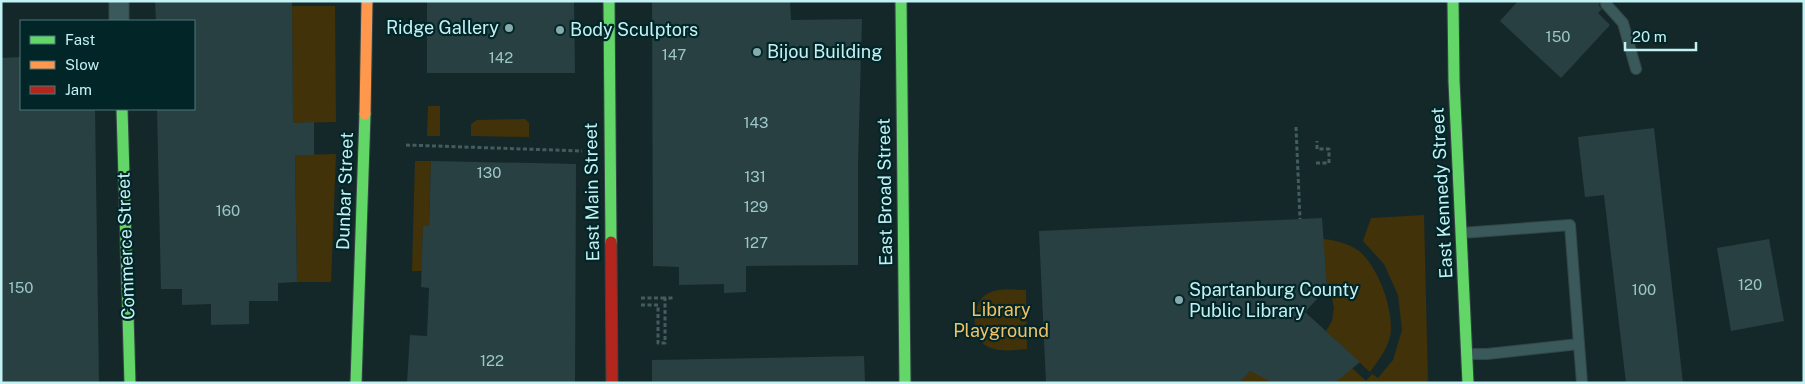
<svg xmlns="http://www.w3.org/2000/svg" width="1805" height="384" viewBox="0 0 1805 384" font-family="'Public Sans',sans-serif">
	<style>
		.green { fill: #413209 }
		.building { fill: #284041 }
		.lines { fill: none; stroke-linecap: round; stroke-linejoin: round }
		.lane-casing { stroke: #344647; stroke-width: 12 }
		.street-casing { stroke: #344647; stroke-width: 21 }
		.fast-casing { stroke: #344647; stroke-width: 13 }
		.slow-casing { stroke: #344647; stroke-width: 13 }
		.jam-casing { stroke: #344647; stroke-width: 13 }
		.path { stroke: #435c5e; stroke-width: 3; stroke-dasharray: 4 2.5; stroke-linecap: butt }
		.lane { stroke: #39595b; stroke-width: 10 }
		.street { stroke: #39595b; stroke-width: 19 }
		.fast { stroke: #63d668; stroke-width: 11 }
		.slow { stroke: #ff974d; stroke-width: 11 }
		.jam { stroke: #b3261e; stroke-width: 11 }
		.poi-dot { fill: #86abae; stroke: #022528; stroke-width: 2 }
		.labels { text-anchor: middle; stroke-width: 4.5; stroke-linejoin: round; paint-order: stroke }
		.number-label { font-size: 15px; fill: #9cc6c8 }
		.poi-label { font-size: 18px; fill: #c3f2f5; stroke: #022528; text-anchor: start }
		.street-label { font-size: 18px; fill: #c3f2f5; stroke: #022528 }
		.park-label { font-size: 18px; fill: #f3c265; stroke: #022528 }
	</style>
	<rect width="100%" height="100%" fill="#152829"/>
	<g class="green">
		<path d="M292,6H335L336,122L293,123Z"/>
		<path d="M428,106H440V136H427Z"/>
		<path d="M525,119L529,123V137L471,136V124L477,120Z"/>
		<path d="M336,154L331,282H297L295,155Z"/>
		<path d="M415,161H431L429,226H423L422,271H412Z"/>
		<path d="M1424,215L1428,383H1332L1352,368L1366,381L1372,374L1378,378L1393,360L1402,330L1398,295L1384,264L1363,241L1371,218Z"/>
		<path d="M1323,239C1335,240 1350,244 1359,251C1378,267 1391,304 1391,328C1391,344 1379,360 1370,372L1326,331L1332,321L1334,308L1332,298L1327,288Z"/>
		<path d="M1026,290L1027,349C1014,350 997,353 985,345C969,333 972,298 991,292C1001,288 1016,290 1026,290Z"/>
		<path d="M1252,369L1274,383H1242L1240,381Z"/>
	</g>
	<g class="building">
		<path d="M155,1H292L293,123L314,122V155H295L297,282L278,283V301H249V324L211,325V304L182,305V289H161L157,109H194V21H156Z"/>
		<path d="M427,1H574L575,73H427Z"/>
		<path d="M652,1H790L791,20L862,19L858,163V265L746,266V292L724,293V284L679,285V267L653,266Z"/>
		<path d="M1518,1H1600L1599,6L1602,9L1598,13L1610,25L1561,78L1500,21Z"/>
		<path d="M21,57V109H95L99,383H1V58Z"/>
		<path d="M1654,128L1683,383H1626L1604,195L1585,197L1578,137Z"/>
		<path d="M431,161L576,164L575,383H407L410,335L427,336L429,288L421,287L423,226H429Z"/>
		<path d="M1322,218L1327,288L1305,312L1360,362L1337,381L1332,383H1274L1250,371L1239,383H1046L1039,231Z"/>
		<path d="M1769,239L1784,321L1731,331L1717,248Z"/>
		<path d="M864,356L865,383H652V360Z"/>
	</g>
	<g class="lines">
		<defs>
			<g id="lane">
				<path d="M1606,4L1623,23L1636,69"/>
				<path d="M1461,233L1570,225L1579,344L1487,354H1467"/>
				<path d="M1579,344L1582,383"/>
			</g>
			<path id="street" d="M119,1V21"/>
			<g id="fast">
				<path d="M609,1L611,242"/>
				<path d="M901,1L905,383"/>
				<path d="M1453,1L1454,81L1468,383"/>
				<path d="M122,109L130,383"/>
				<path d="M356,383L365,114"/>
			</g>
			<path id="slow" d="M365,114L367,1"/>
			<path id="jam" d="M611,242L612,383"/>
		</defs>
		<use href="#lane" class="lane-casing"/>
		<use href="#street" class="street-casing"/>
		<use href="#fast" class="fast-casing"/>
		<use href="#slow" class="slow-casing"/>
		<use href="#jam" class="jam-casing"/>
		<g class="path">
			<path d="M1296,127L1300,219"/>
			<path d="M406,145L582,151"/>
			<path d="M1316,163H1329V149H1317V141"/>
			<path d="M641,298H665"/>
			<path d="M641,305H658V343H665V298H673"/>
		</g>
		<use href="#lane" class="lane"/>
		<use href="#street" class="street"/>
		<use href="#fast" class="fast"/>
		<use href="#slow" class="slow"/>
		<use href="#jam" class="jam"/>
	</g>
	<g class="poi-dot">
		<circle cx="509" cy="28" r="5"/>
		<circle cx="560" cy="30" r="5"/>
		<circle cx="757" cy="52" r="5"/>
		<circle cx="1179" cy="300" r="5"/>
	</g>
	<g class="labels">
		<g class="number-label">
			<text x="1558" y="42">150</text>
			<text x="674" y="60">147</text>
			<text x="501" y="63">142</text>
			<text x="756" y="128">143</text>
			<text x="489" y="178">130</text>
			<text x="755" y="182">131</text>
			<text x="756" y="212">129</text>
			<text x="228" y="216">160</text>
			<text x="756" y="248">127</text>
			<text x="1750" y="290">120</text>
			<text x="21" y="293">150</text>
			<text x="1644" y="295">100</text>
			<text x="492" y="366">122</text>
		</g>
		<g class="poi-label">
			<text x="499" y="34" text-anchor="end">Ridge Gallery</text>
			<text x="570" y="36">Body Sculptors</text>
			<text x="767" y="58">Bijou Building</text>
			<text x="1189" y="296">Spartanburg County<tspan x="1189" dy="21">Public Library</tspan></text>
		</g>
		<g class="street-label">
			<text transform="translate(345 191) rotate(-88)" y="6">Dunbar Street</text>
			<text transform="translate(592 192) rotate(-91)" y="6">East Main Street</text>
			<text transform="translate(885 192) rotate(-91)" y="6">East Broad Street</text>
			<text transform="translate(1442 193) rotate(-93)" y="6">East Kennedy Street</text>
			<text transform="translate(126 246) rotate(-92)" y="6">Commerce Street</text>
		</g>
		<g class="park-label">
			<text x="1001" y="316">Library<tspan x="1001" dy="21">Playground</tspan></text>
		</g>
	</g>
	<rect width="1805" height="384" fill="none" stroke="#c3f2f5" stroke-width="5"/>
	<rect x="20" y="20" width="175" height="90" fill="#022528" stroke="#4f777a"/>
	<rect x="30" y="36" width="25" height="8" fill="#63d668" stroke="#4f777a"/>
	<text x="65" y="45" font-size="15" fill="#c3f2f5">Fast</text>
	<rect x="30" y="61" width="25" height="8" fill="#ff974d" stroke="#4f777a"/>
	<text x="65" y="70" font-size="15" fill="#c3f2f5">Slow</text>
	<rect x="30" y="86" width="25" height="8" fill="#b3261e" stroke="#4f777a"/>
	<text x="65" y="95" font-size="15" fill="#c3f2f5">Jam</text>
	<path d="M1625 42v8h71v-8" fill="none" stroke="#c3f2f5" stroke-width="2.5"/>
	<text x="1632" y="42" font-size="15" fill="#c3f2f5" stroke="#022528" stroke-width="4" paint-order="stroke">20 m</text>
</svg>
